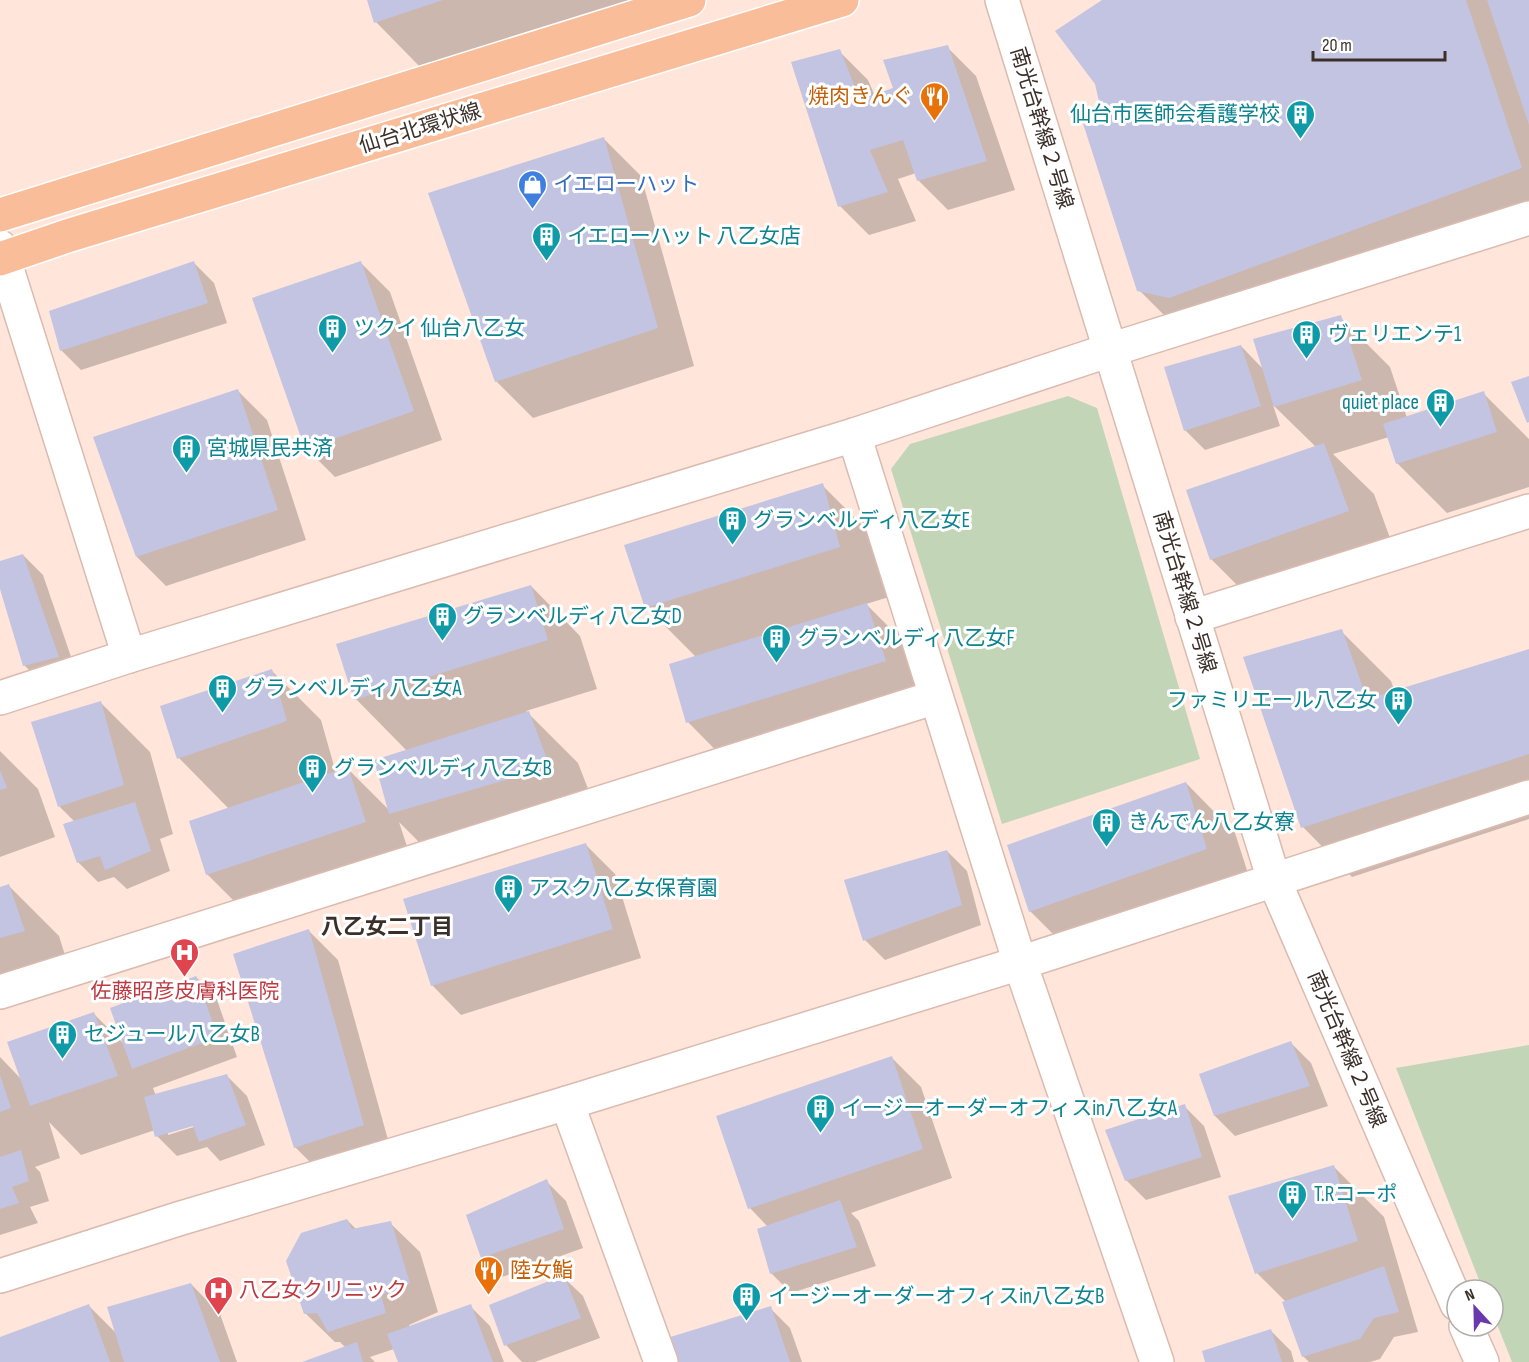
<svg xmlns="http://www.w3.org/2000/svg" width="1529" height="1362" viewBox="0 0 1529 1362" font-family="'Sofia Sans Condensed','Noto Sans JP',sans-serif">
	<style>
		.green { fill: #c2d6b7 }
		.shadow { fill: #0003; fill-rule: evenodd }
		.building { fill: #c2c4e1 }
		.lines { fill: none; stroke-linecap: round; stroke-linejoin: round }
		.minor-casing { stroke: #dbbbaf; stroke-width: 36 }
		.major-casing { stroke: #fff; stroke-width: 36 }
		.minor { stroke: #fff; stroke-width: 33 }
		.major { stroke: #f9bd9a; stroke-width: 33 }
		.labels { text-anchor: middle; stroke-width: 6; stroke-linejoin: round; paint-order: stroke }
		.food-label { font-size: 21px; fill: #c56008; stroke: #fff; text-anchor: end }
		.culture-label { font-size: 21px; fill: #0d838f; stroke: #fff; text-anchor: start }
		.street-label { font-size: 21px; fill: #3b2f2a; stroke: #fff }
		.shop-label { font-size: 21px; fill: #366cbe; stroke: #fff; text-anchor: start }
		.health-label { font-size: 21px; fill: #be3a42; stroke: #fff }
		.neighbourhood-label { font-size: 22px; font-weight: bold; fill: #3b2f2a; stroke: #fff }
	</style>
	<rect width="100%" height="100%" fill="#ffe5da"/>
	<g class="green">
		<path d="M1068,396L1097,408L1200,759L1002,824L891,469L910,444Z"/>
		<path d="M1529,1045V1362H1512L1493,1314V1290H1483L1396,1068Z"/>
	</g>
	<g class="shadow">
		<path d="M368,0H644L425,72L376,22Z"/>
		<path d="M1106,0H1529V217L1176,327L1139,290L1102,107Z"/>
		<path d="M947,47L976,76L1015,190L948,210L919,181L916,173L898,179L916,221L869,235L840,206L839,51L868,80L875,96L895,89Z"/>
		<path d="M604,139L641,176L694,366L533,418L496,381Z"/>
		<path d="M194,263L214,283L227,323L81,370L61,350Z"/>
		<path d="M361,263L390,292L442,440L335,477L306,448Z"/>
		<path d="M1340,317L1390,367L1407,418L1483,393L1529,439V487L1447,513L1397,463L1389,437L1333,454L1374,494L1398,560L1261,609L1212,560L1188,491L1316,447L1273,405L1280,426L1205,450L1185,430L1241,346L1264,370Z"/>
		<path d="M238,391L267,420L306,540L166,586L137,557Z"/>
		<path d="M822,485L872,535L889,597L866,604L917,655L935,711L737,772L688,722L696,657L646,607Z"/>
		<path d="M23,555L43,575L78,677L44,685L24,665L0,584V563Z"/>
		<path d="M531,586L580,636L597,689L526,711L578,763L599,817L440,863L399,822L415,871L257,924L207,874L229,809L179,758L271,670L321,720L336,773L348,769L390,811L407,751L356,699L338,645Z"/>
		<path d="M1341,631L1391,681L1395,692L1529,651V819L1352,877L1303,827Z"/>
		<path d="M100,702L150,752L173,834L160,839L170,871L127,889L114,877L98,882L78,862L75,822L60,807L33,723Z"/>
		<path d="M0,751L38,789L55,837L0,857Z"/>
		<path d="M1186,783L1235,833L1256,898L1080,961L1030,911Z"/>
		<path d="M586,845L615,874L641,958L461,1015L432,985Z"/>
		<path d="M947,851L967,871L981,925L885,960L865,940Z"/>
		<path d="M9,886L59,936L73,981L0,1003V888Z"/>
		<path d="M308,930L338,960L392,1154L324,1176L295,1147Z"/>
		<path d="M196,977L216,997L237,1057L153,1088L156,1096L227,1076L247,1096L265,1145L220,1161L207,1147L177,1156L157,1136L155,1130L81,1155L49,1122L60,1158L35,1167L40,1172L49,1201L30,1207L38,1223L0,1235V1057L22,1080L94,1014L125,1045ZM199,1122L200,1125L168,1135V1132Z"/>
		<path d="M1291,1043L1311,1063L1328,1106L1235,1136L1215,1116L1201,1075Z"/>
		<path d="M892,1058L921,1087L952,1178L851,1213L859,1221L876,1266L791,1293L771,1273L768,1227L750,1208Z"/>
		<path d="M1184,1106L1204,1126L1221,1177L1146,1200L1126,1180Z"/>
		<path d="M1334,1167L1384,1217L1418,1332L1394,1337L1380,1359L1370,1362H1309L1303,1356L1286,1302L1257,1273Z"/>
		<path d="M546,1181L566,1201L583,1248L502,1277L483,1257Z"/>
		<path d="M347,1220L356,1229L390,1223L420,1252L438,1312L409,1325L410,1328L470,1306L490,1326L504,1362H399L394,1349L370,1357L375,1362H306L345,1347L340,1342H335L305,1313Z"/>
		<path d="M563,1277L583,1296L600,1338L535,1362H522L506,1345Z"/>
		<path d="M191,1284L220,1314L237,1362H0V1339L89,1306L117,1334Z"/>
		<path d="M770,1308L790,1328L802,1362H677Z"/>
		<path d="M1271,1331L1291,1351L1294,1362H1207Z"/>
	</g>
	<g class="building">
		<path d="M367,0H443L374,23Z"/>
		<path d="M1102,0H1466L1522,168L1169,298L1137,291L1079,111L1100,106L1095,84L1055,31Z"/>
		<path d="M1487,0H1529V125Z"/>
		<path d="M948,45L987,161L917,181L903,140L870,150L888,192L838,207L791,62L840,49L860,100L893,88L883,60Z"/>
		<path d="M604,137L658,328L495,382L428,193Z"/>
		<path d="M194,261L208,303L60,351L49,311Z"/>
		<path d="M361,261L414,411L305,449L252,298Z"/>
		<path d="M1341,315L1362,380L1274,407L1253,339Z"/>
		<path d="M1241,345L1261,406L1184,431L1164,367Z"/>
		<path d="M1529,376V422L1527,423L1511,382Z"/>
		<path d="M238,389L278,510L136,557L93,437Z"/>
		<path d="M1484,391L1497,432L1396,464L1383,424Z"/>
		<path d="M1324,443L1349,511L1210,560L1186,490Z"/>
		<path d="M823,483L840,547L645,608L624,545Z"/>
		<path d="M23,554L59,657L23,666L0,589V561Z"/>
		<path d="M531,585L548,640L354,700L336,644Z"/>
		<path d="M867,603L886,661L686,723L669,664Z"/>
		<path d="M1342,629L1367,699L1529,649V754L1301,828L1243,657Z"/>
		<path d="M272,669L287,721L177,759L160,706Z"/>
		<path d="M101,701L124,785L58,807L31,722Z"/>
		<path d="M529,711L550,767L389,814L374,760Z"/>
		<path d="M348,767L366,822L206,875L189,821Z"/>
		<path d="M0,770L7,788L0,790Z"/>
		<path d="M1186,782L1207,849L1029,912L1007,845Z"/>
		<path d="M135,802L151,851L105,870L100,856L77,863L63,824Z"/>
		<path d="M586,843L613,929L431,986L403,899Z"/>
		<path d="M947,850L962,905L863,941L844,880Z"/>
		<path d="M9,884L25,931L0,938V887Z"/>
		<path d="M309,929L364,1125L294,1148L233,954Z"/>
		<path d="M196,976L218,1037L132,1069L110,1008Z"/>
		<path d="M94,1012L118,1076L30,1106L7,1042Z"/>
		<path d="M1291,1041L1310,1086L1214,1116L1199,1074Z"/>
		<path d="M892,1056L923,1149L748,1209L716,1116Z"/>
		<path d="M227,1074L246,1125L199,1142L193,1126L155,1137L144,1097Z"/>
		<path d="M0,1075L11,1108L0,1112Z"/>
		<path d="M1185,1104L1202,1157L1125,1181L1105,1130Z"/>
		<path d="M21,1150L29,1181L12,1187L19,1203L0,1209V1157Z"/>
		<path d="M1334,1165L1358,1241L1255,1274L1228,1196Z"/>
		<path d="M547,1179L564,1229L481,1258L466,1215Z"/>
		<path d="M840,1200L857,1247L770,1274L757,1229Z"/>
		<path d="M347,1219L352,1229L391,1221L410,1283L381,1295L386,1313L328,1332L317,1313L304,1314L286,1261L301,1233Z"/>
		<path d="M1384,1266L1399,1312L1374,1318L1360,1339L1302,1357L1282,1302Z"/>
		<path d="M564,1275L581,1318L504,1346L489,1305Z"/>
		<path d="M191,1283L220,1362H124L107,1307Z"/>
		<path d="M89,1304L110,1362H0V1337Z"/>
		<path d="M471,1304L493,1362H398L387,1334Z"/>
		<path d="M771,1306L790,1362H675L667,1338Z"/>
		<path d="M1271,1329L1282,1362H1205L1202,1351Z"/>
		<path d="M357,1342L363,1362H302Z"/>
	</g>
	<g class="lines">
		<defs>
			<g id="minor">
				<path d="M1002,0L1274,880L1457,1304"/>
				<path d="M0,247L129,656"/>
				<path d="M854,435L1020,963L1157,1362"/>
				<path d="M1192,617L1529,511"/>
				<path d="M0,698L129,656L854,435L1110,350L1529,218"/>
				<path d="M0,992L936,697"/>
				<path d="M567,1103L661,1362"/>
				<path d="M0,1276L178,1219L567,1103L1020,963L1529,797"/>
				<path d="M1466,1326L1482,1362"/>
			</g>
			<g id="major">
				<path d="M0,215L689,0"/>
				<path d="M0,259L67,236L842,0"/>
			</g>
		</defs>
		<use href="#minor" class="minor-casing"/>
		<use href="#major" class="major-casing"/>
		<use href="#minor" class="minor"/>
		<use href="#major" class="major"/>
	</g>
	<defs>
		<symbol id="restaurant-pin" viewBox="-11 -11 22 30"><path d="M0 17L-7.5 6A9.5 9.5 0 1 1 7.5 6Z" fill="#e8710a" stroke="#fff"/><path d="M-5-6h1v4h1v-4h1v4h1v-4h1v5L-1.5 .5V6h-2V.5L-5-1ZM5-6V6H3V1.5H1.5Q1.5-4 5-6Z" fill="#fff"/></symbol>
		<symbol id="building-pin" viewBox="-11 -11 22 30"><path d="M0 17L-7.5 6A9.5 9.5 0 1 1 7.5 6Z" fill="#0f9aa8" stroke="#fff"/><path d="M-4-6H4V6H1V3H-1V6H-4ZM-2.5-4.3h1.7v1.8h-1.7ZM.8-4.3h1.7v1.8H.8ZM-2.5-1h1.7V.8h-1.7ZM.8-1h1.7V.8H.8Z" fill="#fff"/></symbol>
		<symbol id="shop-pin" viewBox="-11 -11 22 30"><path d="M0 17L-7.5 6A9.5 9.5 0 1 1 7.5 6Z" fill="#3f7fe0" stroke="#fff"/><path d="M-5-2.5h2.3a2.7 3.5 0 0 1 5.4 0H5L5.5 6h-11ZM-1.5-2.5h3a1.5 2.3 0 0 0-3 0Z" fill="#fff"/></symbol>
		<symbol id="hospital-pin" viewBox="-11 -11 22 30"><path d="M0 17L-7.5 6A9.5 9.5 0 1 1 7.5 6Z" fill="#e0444e" stroke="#fff"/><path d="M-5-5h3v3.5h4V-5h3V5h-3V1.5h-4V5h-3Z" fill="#fff"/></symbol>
	</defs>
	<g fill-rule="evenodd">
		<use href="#restaurant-pin" x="918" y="80" width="33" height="45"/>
		<use href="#building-pin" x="1284" y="98" width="33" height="45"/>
		<use href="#shop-pin" x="516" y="168" width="33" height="45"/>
		<use href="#building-pin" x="530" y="220" width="33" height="45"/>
		<use href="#building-pin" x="316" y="312" width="33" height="45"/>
		<use href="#building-pin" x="1290" y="318" width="33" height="45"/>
		<use href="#building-pin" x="1424" y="386" width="33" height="45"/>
		<use href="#building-pin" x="170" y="432" width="33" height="45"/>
		<use href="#building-pin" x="716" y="504" width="33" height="45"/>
		<use href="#building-pin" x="426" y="600" width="33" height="45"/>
		<use href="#building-pin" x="760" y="622" width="33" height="45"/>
		<use href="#building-pin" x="206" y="672" width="33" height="45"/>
		<use href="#building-pin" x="1382" y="684" width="33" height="45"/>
		<use href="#building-pin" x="296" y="752" width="33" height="45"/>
		<use href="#building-pin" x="1090" y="806" width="33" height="45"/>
		<use href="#building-pin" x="492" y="872" width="33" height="45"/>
		<use href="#hospital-pin" x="168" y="936" width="33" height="45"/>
		<use href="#building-pin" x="46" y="1018" width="33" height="45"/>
		<use href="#building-pin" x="804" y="1092" width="33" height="45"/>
		<use href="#building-pin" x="1276" y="1178" width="33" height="45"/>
		<use href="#restaurant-pin" x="472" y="1254" width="33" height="45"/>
		<use href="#hospital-pin" x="202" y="1274" width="33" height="45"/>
		<use href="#building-pin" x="730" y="1280" width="33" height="45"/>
	</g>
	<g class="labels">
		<g class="food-label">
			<text x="913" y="103">焼肉きんぐ</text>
			<text x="510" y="1277" text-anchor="start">陸女鮨</text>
		</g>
		<g class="culture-label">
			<text x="1280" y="121" text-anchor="end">仙台市医師会看護学校</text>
			<text x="567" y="243">イエローハット 八乙女店</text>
			<text x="354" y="335">ツクイ 仙台八乙女</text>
			<text x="1328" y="341">ヴェリエンテ1</text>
			<text x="1419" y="409" text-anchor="end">quiet place</text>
			<text x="207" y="455">宮城県民共済</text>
			<text x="753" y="527">グランベルディ八乙女E</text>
			<text x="463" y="623">グランベルディ八乙女D</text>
			<text x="798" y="645">グランベルディ八乙女F</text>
			<text x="244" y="695">グランベルディ八乙女A</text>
			<text x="1377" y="707" text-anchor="end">ファミリエール八乙女</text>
			<text x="334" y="775">グランベルディ八乙女B</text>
			<text x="1128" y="829">きんでん八乙女寮</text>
			<text x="529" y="895">アスク八乙女保育園</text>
			<text x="84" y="1041">セジュール八乙女B</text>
			<text x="841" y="1115">イージーオーダーオフィスin八乙女A</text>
			<text x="1314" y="1201">T.Rコーポ</text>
			<text x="768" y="1303">イージーオーダーオフィスin八乙女B</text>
		</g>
		<g class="street-label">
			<text transform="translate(420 128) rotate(-17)" y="7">仙台北環状線</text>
			<text transform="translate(1042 128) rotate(73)" y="7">南光台幹線２号線</text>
			<text transform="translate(1185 592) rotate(73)" y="7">南光台幹線２号線</text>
			<text transform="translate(1347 1049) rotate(67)" y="7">南光台幹線２号線</text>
		</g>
		<g class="shop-label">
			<text x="553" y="191">イエローハット</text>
		</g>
		<g class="health-label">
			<text x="185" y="998">佐藤昭彦皮膚科医院</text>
			<text x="239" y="1297" text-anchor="start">八乙女クリニック</text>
		</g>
		<g class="neighbourhood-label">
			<text x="387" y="934">八乙女二丁目</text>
		</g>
	</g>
	<g transform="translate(1475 1308) rotate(338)"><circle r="28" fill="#ffffff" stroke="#b1acaa" stroke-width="1.5"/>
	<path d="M0-4.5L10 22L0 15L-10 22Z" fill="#6938af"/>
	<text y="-9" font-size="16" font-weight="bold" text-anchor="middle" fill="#3b2f2a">N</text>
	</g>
	<path d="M1313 51v9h132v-9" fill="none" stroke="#3b2f2a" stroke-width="3"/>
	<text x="1322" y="51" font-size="18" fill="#3b2f2a" stroke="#ffffff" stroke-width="4.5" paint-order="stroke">20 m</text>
</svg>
